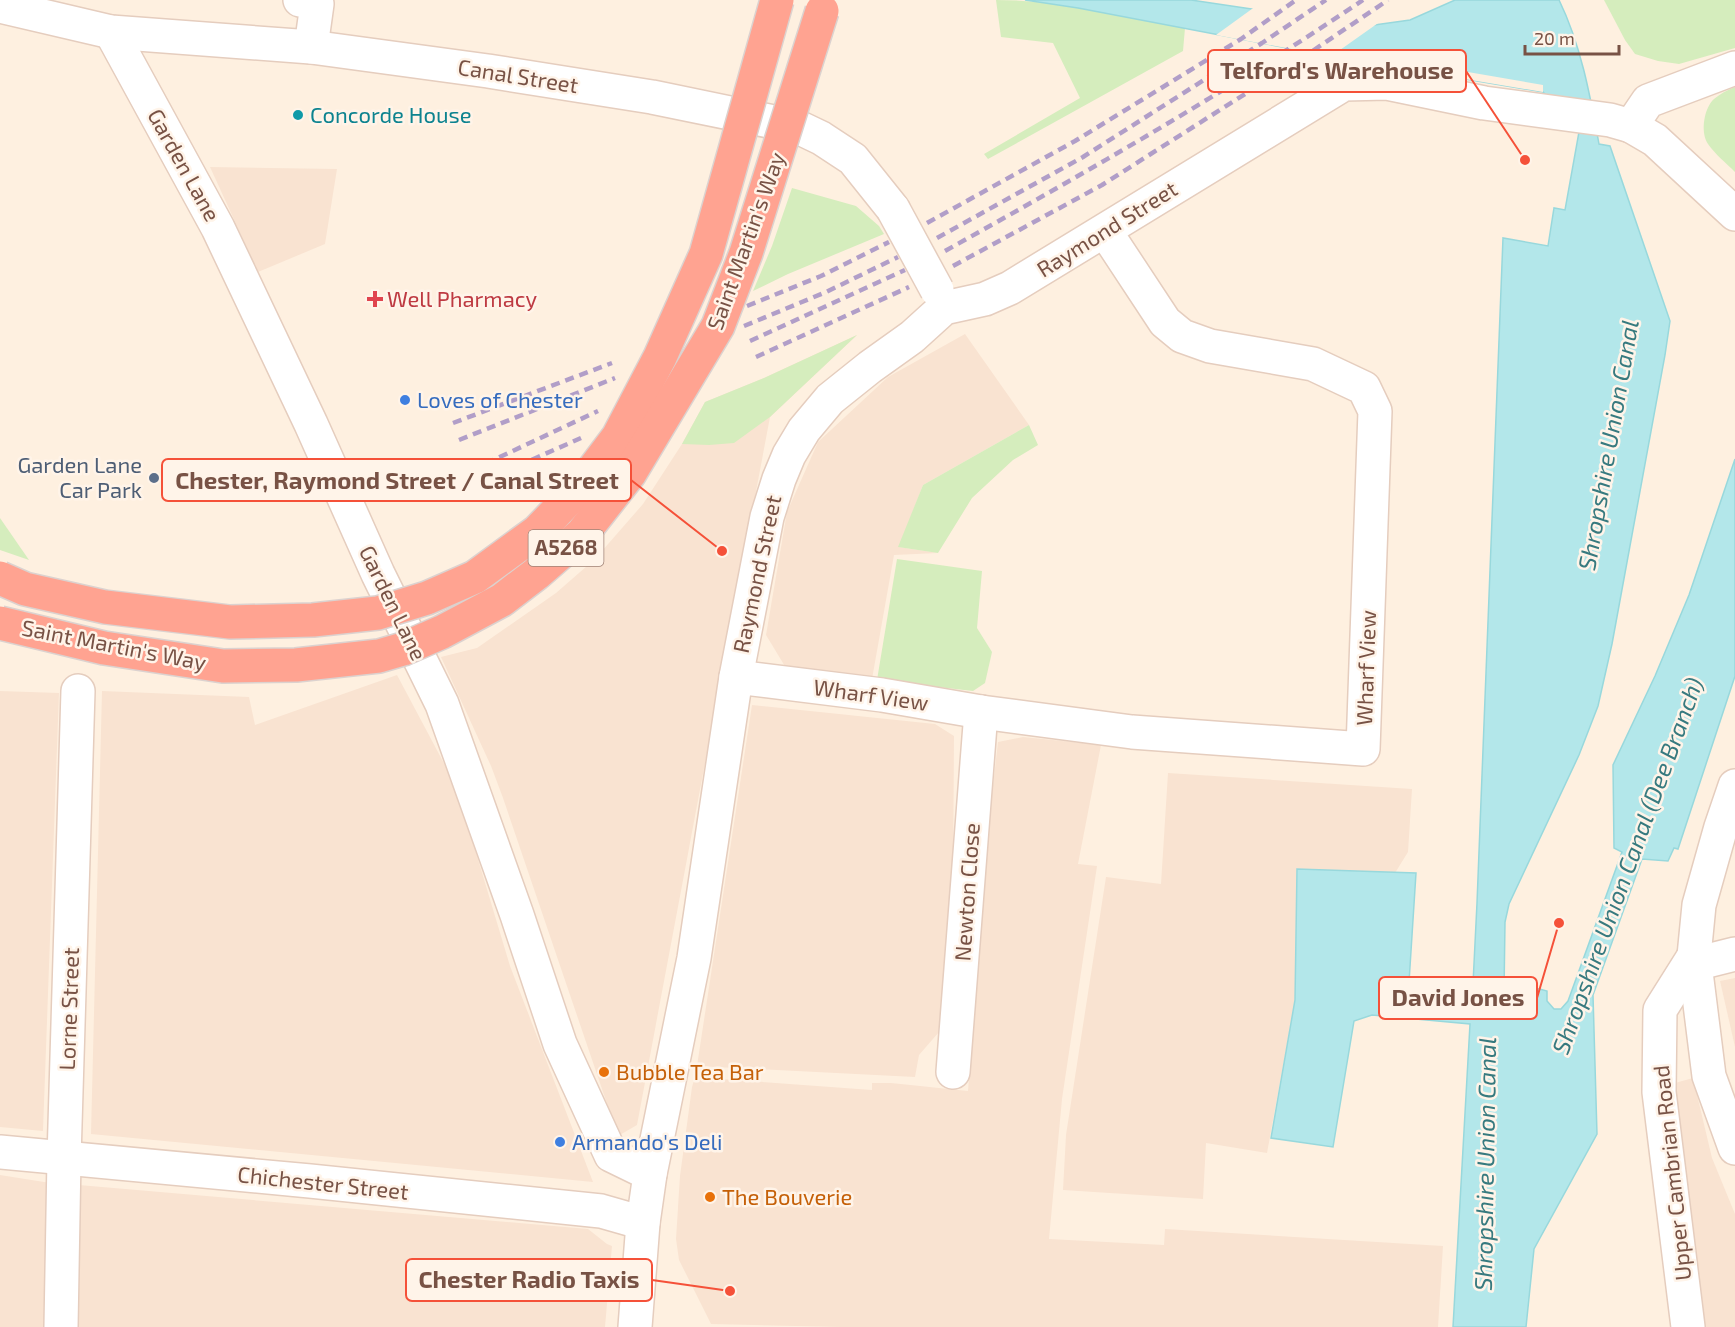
<svg xmlns="http://www.w3.org/2000/svg" width="1735" height="1327" viewBox="0 0 1735 1327" font-family="'Exo 2',sans-serif">
	<style>
		.residential { fill: #f9e3d1 }
		.green { fill: #d5edbd }
		.water { fill: #b3e7ea; stroke: #98d8dc; stroke-width: 1.5 }
		.pier { fill: #fef0e0 }
		.lines { fill: none; stroke-linecap: round; stroke-linejoin: round }
		.minor-casing { stroke: #e5cdbe; stroke-width: 36 }
		.minor { stroke: #fff; stroke-width: 33 }
		.rail { stroke: #b19ec8; stroke-width: 4.5; stroke-dasharray: 9 6; stroke-linecap: butt }
		.minor-bridge-casing { stroke: #e5cdbe; stroke-width: 36; stroke-linecap: butt }
		.highway-bridge-casing { stroke: #dcd2cf; stroke-width: 36; stroke-linecap: butt }
		.minor-bridge { stroke: #fff; stroke-width: 33 }
		.highway-bridge { stroke: #ffa391; stroke-width: 33 }
		.culture-dot { fill: #0f9aa8; stroke: #fff4e9; stroke-width: 2 }
		.health-dot { fill: #e0444e; stroke: #fff4e9; stroke-width: 2 }
		.shop-dot { fill: #3f7fe0; stroke: #fff4e9; stroke-width: 2 }
		.service-dot { fill: #5c6f8a; stroke: #fff4e9; stroke-width: 2 }
		.food-dot { fill: #e8710a; stroke: #fff4e9; stroke-width: 2 }
		.labels { text-anchor: middle; stroke-width: 5; stroke-linejoin: round; paint-order: stroke }
		.shield { fill: #fff4e9; stroke: #a08376; stroke-width: 1.5 }
		.shield-label { font-size: 21px; font-weight: bold; fill: #785245 }
		.street-label { font-size: 22px; fill: #785245; stroke: #fff4e9 }
		.culture-label { font-size: 22px; fill: #0d838f; stroke: #fff4e9; text-anchor: start }
		.health-label { font-size: 22px; fill: #be3a42; stroke: #fff4e9; text-anchor: start }
		.shop-label { font-size: 22px; fill: #366cbe; stroke: #fff4e9; text-anchor: start }
		.service-label { font-size: 22px; fill: #4e5e75; stroke: #fff4e9; text-anchor: end }
		.food-label { font-size: 22px; fill: #c56008; stroke: #fff4e9; text-anchor: start }
		.water-label { font-size: 24px; font-style: italic; fill: #377a7f; stroke: #fff4e9 }
		.leader { fill: none; stroke: #f55139; stroke-width: 2 }
		.callout-dot { fill: #f55139; stroke: #fff4e9; stroke-width: 2 }
		.callout { fill: #fff4e9; stroke: #f55139; stroke-width: 2 }
		.callout-label { font-size: 24px; text-anchor: middle; font-weight: bold; fill: #785245 }
	</style>
	<rect width="100%" height="100%" fill="#fef0e0"/>
	<g class="residential">
		<path d="M210,167L337,169L325,244L258,272Z"/>
		<path d="M965,334L1029,425L923,485L899,547L938,553L894,555L872,679L786,668L766,635L787,512L818,442L888,377Z"/>
		<path d="M857,335L770,417L637,1125L618,1136L503,798L491,766L441,657L477,648L556,593L595,559L643,504L682,444L705,402L764,378Z"/>
		<path d="M397,675L456,786L510,966L593,1182L91,1134L102,691L249,697L255,725Z"/>
		<path d="M0,691L59,693L43,1131L0,1127Z"/>
		<path d="M752,705L935,724L954,736L953,883L949,1010L939,1032L919,1055L915,1077L697,1066Z"/>
		<path d="M1023,737L1101,745L1078,864L1097,866L1062,1099L1049,1239L1164,1245L1165,1229L1443,1246L1438,1327H841L711,1324L679,1260L676,1239L680,1176L692,1087L695,1077L872,1090V1083H891L968,1091L985,855L998,742Z"/>
		<path d="M1168,773L1412,789L1408,852L1395,873L1297,869L1295,1000L1267,1153L1206,1143L1203,1199L1063,1190L1066,1135L1106,877L1161,884Z"/>
		<path d="M1735,978V1047L1720,981Z"/>
		<path d="M1693,1078L1712,1158L1735,1214V1327H1700L1695,1299L1675,1083Z"/>
		<path d="M0,1175L44,1182L588,1229L607,1244L612,1246L605,1327H0Z"/>
	</g>
	<g class="green">
		<path d="M996,0C1059,0 1123,16 1185,28L1183,51L988,159L984,154L1080,98L1053,43L1001,37Z"/>
		<path d="M1604,0H1735V48L1679,64L1658,61L1635,54L1625,40Z"/>
		<path d="M1735,87V172C1726,163 1715,154 1708,144C1700,132 1704,108 1714,99C1720,94 1727,90 1735,87Z"/>
		<path d="M792,188L856,206L879,226L884,234L788,274L753,291L772,246Z"/>
		<path d="M857,335L770,417L734,443L709,445L682,444L705,402L764,378Z"/>
		<path d="M1029,425L1038,445L1013,460L972,498L938,553L898,547L923,485Z"/>
		<path d="M0,518L29,560L0,550Z"/>
		<path d="M897,559L982,571L977,628L992,652L985,683L973,691L877,680Z"/>
	</g>
	<path class="water" d="M1025,0H1191L1367,26L1410,20L1455,0H1559C1581,45 1590,95 1599,144L1610,146L1670,321L1665,355L1612,644L1598,706L1579,755L1509,904L1505,922L1504,993L1508,1000L1518,1002L1522,996L1525,985L1547,991V1001L1554,1009H1561L1568,1001L1622,852L1614,848L1613,765L1655,676L1689,595L1735,459V676L1678,849L1674,848L1668,861L1642,859L1593,995L1597,1134L1534,1249L1526,1327H1453L1470,1024L1372,1015L1354,1021L1333,1147L1271,1138L1295,1000L1297,869L1416,873L1408,998L1472,1004L1477,903L1503,238L1548,246L1554,208L1565,210L1579,132L1543,92L1340,58L1078,8Z"/>
	<path class="pier" d="M1256,6L1367,23L1381,21L1340,50L1543,85V92L1340,58L1216,35Z"/>
	<g class="lines">
		<defs>
			<g id="minor">
				<path d="M300,0L317,4L311,47"/>
				<path d="M0,6L111,32L311,47L488,71L652,97L798,127L821,138L853,159L893,209"/>
				<path d="M111,32L218,228L311,424L378,574L442,704L517,915L560,1044L611,1155L650,1174"/>
				<path d="M1631,126L1648,101L1735,68"/>
				<path d="M736,677L882,695L981,712L1132,732L1363,749L1375,411L1364,388L1313,364L1210,346L1182,336L1165,322L1105,231"/>
				<path d="M1735,786L1721,827L1699,905L1694,956L1709,1076L1735,1148"/>
				<path d="M1695,964L1735,954"/>
				<path d="M953,1072L981,712"/>
				<path d="M0,1152L310,1181L601,1211L643,1223"/>
				<path d="M61,1327L64,1158L78,691"/>
				<path d="M635,1327L643,1223L650,1174L694,958L736,677L767,517L779,479L789,455L804,430L830,399L870,367L912,337L944,308L985,299L1010,288L1344,84L1387,83L1484,103L1610,120L1631,126L1655,140L1735,214"/>
				<path d="M1688,1327L1659,1092L1660,1010L1694,956"/>
			</g>
		</defs>
		<use href="#minor" class="minor-casing"/>
		<use href="#minor" class="minor"/>
		<g class="rail">
			<path d="M927,223L1075,141L1241,39L1296,0"/>
			<path d="M937,238L1083,157L1262,43L1326,0"/>
			<path d="M945,251C1087,172 1228,91 1363,0"/>
			<path d="M953,266L1102,185L1311,52L1388,0"/>
			<path d="M747,306L821,276L889,242"/>
			<path d="M744,326L826,292L898,257"/>
			<path d="M750,341L905,270"/>
			<path d="M756,357L909,287"/>
			<path d="M453,423L612,363"/>
			<path d="M459,440L615,378"/>
			<path d="M472,470L598,411"/>
			<path d="M477,484L581,438"/>
		</g>
		<defs>
			<path id="minor-bridge" d="M893,209L937,290"/>
			<g id="highway-bridge">
				<path d="M0,578L25,589L105,607L230,622L313,620L378,613L427,598L475,577L538,531L581,486L618,437L660,357L706,254L777,0"/>
				<path d="M0,623L104,648L223,666L296,665L379,656L403,649L442,632L502,600L536,574L582,534L630,473L718,326L746,253L822,11"/>
			</g>
		</defs>
		<use href="#minor-bridge" class="minor-bridge-casing"/>
		<use href="#highway-bridge" class="highway-bridge-casing"/>
		<use href="#minor-bridge" class="minor-bridge"/>
		<use href="#highway-bridge" class="highway-bridge"/>
	</g>
	<circle class="culture-dot" cx="298" cy="115" r="6"/>
	<path class="health-dot" d="M372 290h6v6h6v6h-6v6h-6v-6h-6v-6h6z"/>
	<g class="shop-dot">
		<circle cx="405" cy="400" r="6"/>
		<circle cx="560" cy="1142" r="6"/>
	</g>
	<circle class="service-dot" cx="154" cy="478" r="6"/>
	<g class="food-dot">
		<circle cx="604" cy="1072" r="6"/>
		<circle cx="710" cy="1197" r="6"/>
	</g>
	<g class="labels">
		<rect class="shield" x="528.5" y="530" width="75" height="36" rx="4.5"/>
		<g class="shield-label">
			<text x="566" y="555">A5268</text>
		</g>
		<g class="street-label">
			<text transform="translate(518 76) rotate(9)" y="8">Canal Street</text>
			<text transform="translate(184 165) rotate(61)" y="8">Garden Lane</text>
			<text transform="translate(1107 229) rotate(-32)" y="8">Raymond Street</text>
			<text transform="translate(746 241) rotate(-70)" y="8">Saint Martin's Way</text>
			<text transform="translate(757 574) rotate(-78)" y="8">Raymond Street</text>
			<text transform="translate(393 603) rotate(64)" y="8">Garden Lane</text>
			<text transform="translate(114 645) rotate(11)" y="8">Saint Martin's Way</text>
			<text transform="translate(1366 668) rotate(-88)" y="8">Wharf View</text>
			<text transform="translate(871 695) rotate(8)" y="8">Wharf View</text>
			<text transform="translate(967 892) rotate(-86)" y="8">Newton Close</text>
			<text transform="translate(69 1009) rotate(-88)" y="8">Lorne Street</text>
			<text transform="translate(1672 1173) rotate(-96)" y="8">Upper Cambrian Road</text>
			<text transform="translate(323 1183) rotate(6)" y="8">Chichester Street</text>
		</g>
		<g class="culture-label">
			<text x="310" y="123">Concorde House</text>
		</g>
		<g class="health-label">
			<text x="387" y="307">Well Pharmacy</text>
		</g>
		<g class="shop-label">
			<text x="417" y="408">Loves of Chester</text>
			<text x="572" y="1150">Armando's Deli</text>
		</g>
		<g class="service-label">
			<text x="142" y="473">Garden Lane<tspan x="142" dy="25">Car Park</tspan></text>
		</g>
		<g class="food-label">
			<text x="616" y="1080">Bubble Tea Bar</text>
			<text x="722" y="1205">The Bouverie</text>
		</g>
		<g class="water-label">
			<text transform="translate(1609 445) rotate(-80)" y="8">Shropshire Union Canal</text>
			<text transform="translate(1628 866) rotate(-70)" y="8">Shropshire Union Canal (Dee Branch)</text>
			<text transform="translate(1486 1164) rotate(-89)" y="8">Shropshire Union Canal</text>
		</g>
	</g>
	<path class="leader" d="M1525 160L1466 71M722 551L631 480M1559 923L1537 998M730 1291L652 1280"/>
	<g class="callout-dot">
		<circle cx="1525" cy="160" r="6"/>
		<circle cx="722" cy="551" r="6"/>
		<circle cx="1559" cy="923" r="6"/>
		<circle cx="730" cy="1291" r="6"/>
	</g>
	<g class="callout">
		<rect x="1208" y="50" width="258" height="42" rx="6"/>
		<rect x="162" y="459" width="469" height="42" rx="6"/>
		<rect x="1379" y="977" width="158" height="42" rx="6"/>
		<rect x="406" y="1259" width="246" height="42" rx="6"/>
	</g>
	<g class="callout-label">
		<text x="1337" y="79">Telford's Warehouse</text>
		<text x="397" y="489">Chester, Raymond Street / Canal Street</text>
		<text x="1458" y="1006">David Jones</text>
		<text x="529" y="1288">Chester Radio Taxis</text>
	</g>
	<path d="M1525 45v9h94v-9" fill="none" stroke="#785245" stroke-width="3"/>
	<text x="1534" y="45" font-size="18" fill="#785245" stroke="#fff4e9" stroke-width="4.5" paint-order="stroke">20 m</text>
</svg>
